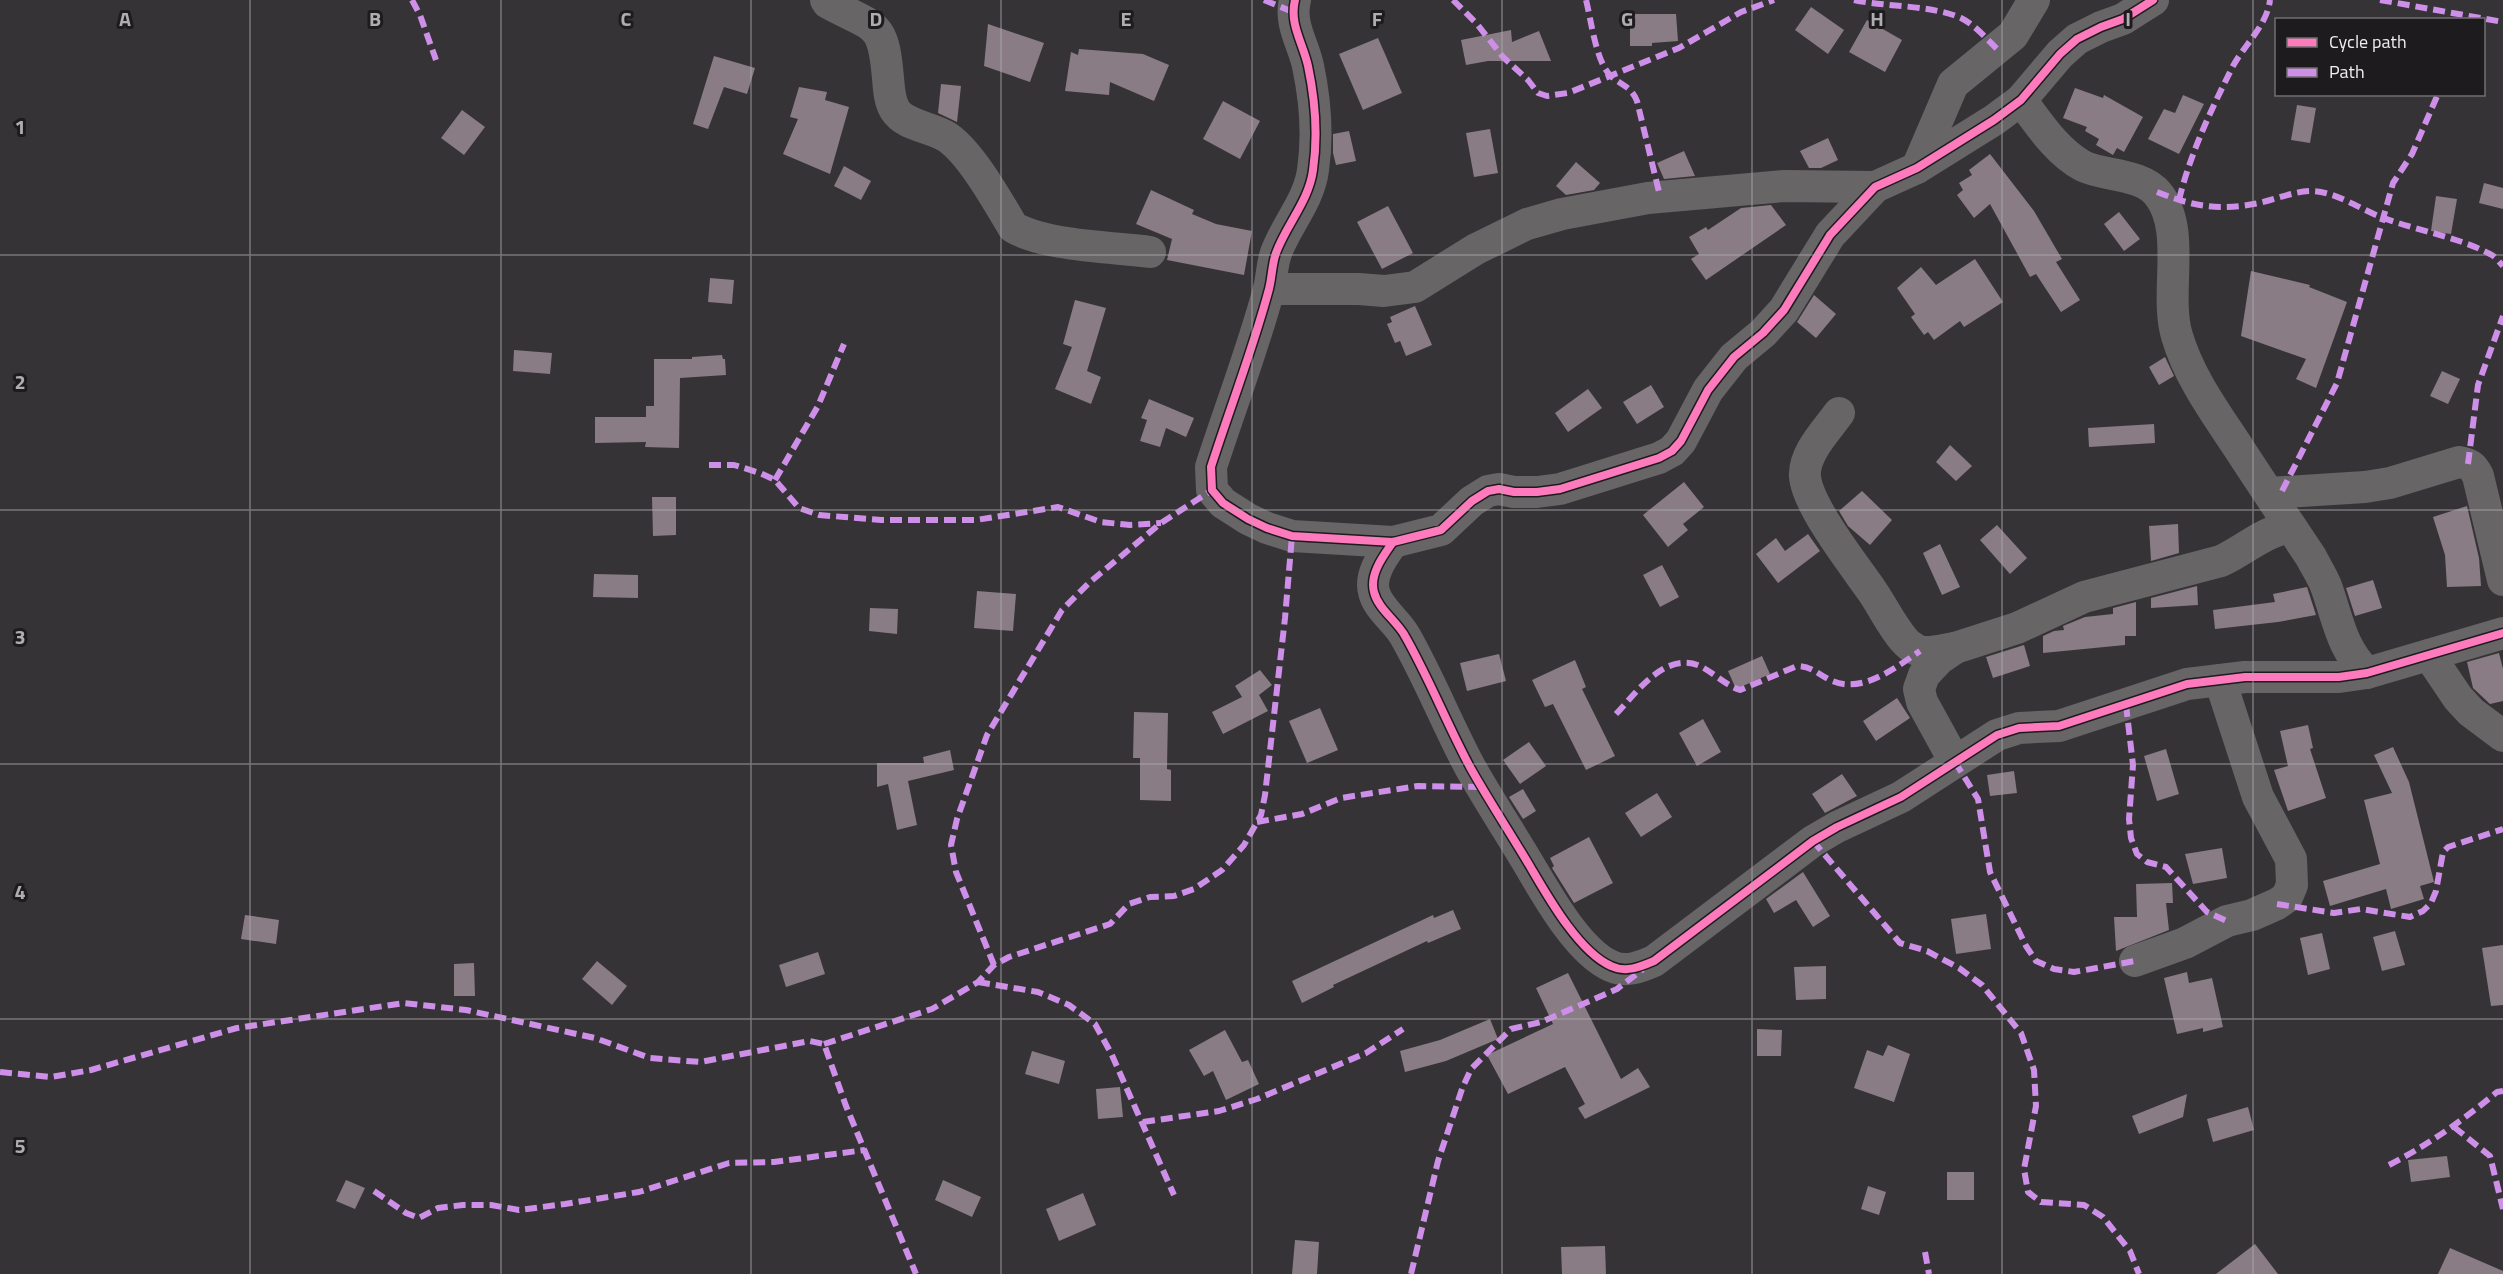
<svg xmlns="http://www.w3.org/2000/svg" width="2503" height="1274" viewBox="0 0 2503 1274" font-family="'Titillium Web',sans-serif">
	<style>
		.building { fill: #897c85 }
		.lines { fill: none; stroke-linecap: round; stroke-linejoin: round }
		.minor { stroke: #676566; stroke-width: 32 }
		.quiet { stroke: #ce8fe9; stroke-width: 6; stroke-dasharray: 12 6; stroke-linecap: butt }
		.cycleway-casing { stroke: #1d1b1d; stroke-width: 11 }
		.cycleway { stroke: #fd7abc; stroke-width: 8 }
		.grid { fill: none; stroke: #afadb0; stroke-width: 1.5; stroke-opacity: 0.55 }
		.grid-label { font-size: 20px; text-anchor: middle; font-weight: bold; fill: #afadb0; stroke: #1d1b1d; stroke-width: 6; stroke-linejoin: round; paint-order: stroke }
	</style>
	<rect width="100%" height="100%" fill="#353336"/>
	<g class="building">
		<path d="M1811,7L1844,30L1828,54L1795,30Z"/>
		<path d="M1630,14H1676L1678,41L1652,43V46H1630Z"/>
		<path d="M1867,20L1902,40L1885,72L1849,52Z"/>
		<path d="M988,24L1044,43L1030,82L984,66Z"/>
		<path d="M1511,30L1512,42L1539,31L1551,61H1488L1466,65L1461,40Z"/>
		<path d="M1378,38L1402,93L1363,110L1339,54Z"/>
		<path d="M1079,49L1143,54L1169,65L1154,101L1110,82L1109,95L1065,91L1071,52L1078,55Z"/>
		<path d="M714,56L755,68L747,94L724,87L708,129L693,124Z"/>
		<path d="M941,84L961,86L957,122L938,113Z"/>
		<path d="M799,87L827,92L825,100L849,107L830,174L783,154L798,119L790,117Z"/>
		<path d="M2075,88L2103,98L2104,95L2143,117L2124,152L2117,148L2113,155L2096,145L2099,139L2085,131L2087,127L2063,118Z"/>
		<path d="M2183,95L2204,104L2179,154L2148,139L2164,109L2175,113Z"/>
		<path d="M1223,101L1260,121L1240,159L1203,139Z"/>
		<path d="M2297,105L2316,108L2310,143L2291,140Z"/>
		<path d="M462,110L485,127L464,155L441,138Z"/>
		<path d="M1490,129L1498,173L1474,177L1466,133Z"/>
		<path d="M1349,131L1356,161L1336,165L1333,153V134Z"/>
		<path d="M1828,138L1838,160L1821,168H1809L1800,151Z"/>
		<path d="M1684,151L1695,176L1664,179L1657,163Z"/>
		<path d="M1990,154L2034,211L2062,259L2056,262L2080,300L2061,312L2036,274L2030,277L1990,204L1974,218L1957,195L1963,190L1959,183L1972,175L1969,170Z"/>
		<path d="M1576,162L1600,183L1594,190L1566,195L1556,186Z"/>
		<path d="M844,166L871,181L861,200L834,186Z"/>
		<path d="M2484,183L2503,188V209L2479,203Z"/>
		<path d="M1151,190L1194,210L1192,214L1216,224L1252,231L1244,275L1167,260L1172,239L1136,224Z"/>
		<path d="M2436,196L2457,199L2451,234L2431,231Z"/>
		<path d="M1771,205L1786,225L1706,280L1691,259L1699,254L1689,237L1706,227L1708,230L1741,208Z"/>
		<path d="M1388,206L1413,253L1382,269L1357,222Z"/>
		<path d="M2119,212L2140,239L2124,251L2104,224Z"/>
		<path d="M1975,259L2003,302L1964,327L1960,321L1934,340L1928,332L1924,335L1911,317L1915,314L1897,288L1921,267L1936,285Z"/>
		<path d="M2251,271L2310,285L2309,287L2347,302L2316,388L2296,379L2306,359L2241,336Z"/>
		<path d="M710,278L734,280L732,304L708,302Z"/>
		<path d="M1814,295L1836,314L1816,338L1797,322Z"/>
		<path d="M1075,300L1106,308L1087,371L1101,377L1091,404L1055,389L1072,347L1063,344Z"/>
		<path d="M1415,306L1432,345L1406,356L1400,341L1395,343L1387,324L1392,322L1390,317Z"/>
		<path d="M514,350L552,353L550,374L513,371Z"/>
		<path d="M722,355L723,359H725L726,375L680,378L679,448L645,447L646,442L595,443V417H646V406H654V359H692V357Z"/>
		<path d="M2165,357L2174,376L2159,385L2149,367Z"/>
		<path d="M2442,371L2460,379L2448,404L2430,396Z"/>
		<path d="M1651,385L1664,407L1637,424L1623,402Z"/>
		<path d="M1588,389L1602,408L1568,432L1555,413Z"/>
		<path d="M1149,399L1194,418L1186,437L1166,428L1160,447L1140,441L1147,420L1141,418Z"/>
		<path d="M2154,424L2155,443L2089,447L2088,428Z"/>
		<path d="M1950,445L1972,466L1956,481L1936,462Z"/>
		<path d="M1684,482L1704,507L1683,524L1688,530L1668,547L1643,515Z"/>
		<path d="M1862,491L1892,520L1870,545L1848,526L1839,511Z"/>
		<path d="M652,497H676V535L653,536Z"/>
		<path d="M2467,506L2479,558L2481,586L2447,587L2445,555L2433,517Z"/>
		<path d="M2178,524L2179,553L2151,561L2149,526Z"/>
		<path d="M1997,525L2027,558L2010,574L1980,540Z"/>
		<path d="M1808,534L1820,551L1778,583L1756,554L1776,538L1785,551Z"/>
		<path d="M1940,544L1960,587L1942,595L1923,553Z"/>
		<path d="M1662,565L1679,597L1660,607L1643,575Z"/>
		<path d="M594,574L638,575V598L593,597Z"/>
		<path d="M2373,580L2382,608L2355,616L2346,588Z"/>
		<path d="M2197,586L2198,605L2151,608V598Z"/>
		<path d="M2307,587L2316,615L2278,622L2215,629L2213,610L2275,602L2273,594Z"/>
		<path d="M977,591L1016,594L1013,631L974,628Z"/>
		<path d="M2136,602V636H2125V645L2043,653V636L2054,631L2064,630L2063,626L2085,617L2113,614V608Z"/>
		<path d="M870,608L898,609L897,634L869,631Z"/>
		<path d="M2024,645L2030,666L1993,678L1986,657Z"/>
		<path d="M2499,653L2503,669V701L2490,704L2473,688L2467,662Z"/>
		<path d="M1499,654L1506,681L1467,691L1460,663Z"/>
		<path d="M1762,656L1770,674L1736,689L1728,671Z"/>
		<path d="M1575,660L1586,687L1582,689L1615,756L1586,770L1553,704L1545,707L1532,680Z"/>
		<path d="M1260,670L1272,685L1259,695L1268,711L1223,734L1212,712L1242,697L1235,686Z"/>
		<path d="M1897,698L1910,718L1876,741L1863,721Z"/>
		<path d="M1320,708L1338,750L1307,763L1289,721Z"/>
		<path d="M1134,712L1168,713L1167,769L1171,770V801L1140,800V758H1133Z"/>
		<path d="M1703,719L1721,752L1697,766L1679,733Z"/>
		<path d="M2308,725L2313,748L2310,749L2326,798L2288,811L2274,770L2288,766L2280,731Z"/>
		<path d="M1529,742L1546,766L1520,784L1503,760Z"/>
		<path d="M2393,747L2409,782L2434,882L2420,886L2424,899L2391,909L2386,889L2330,906L2323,881L2380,864L2364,800L2392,793L2374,755Z"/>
		<path d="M2166,749L2179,794L2157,801L2144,756Z"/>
		<path d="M950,750L954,770L908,781L917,825L897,830L888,784L877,787V763H924L923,757Z"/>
		<path d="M2014,771L2017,793L1990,796L1987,775Z"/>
		<path d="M1842,774L1857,796L1825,813L1812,794Z"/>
		<path d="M1523,789L1536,811L1523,819L1509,797Z"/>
		<path d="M1657,793L1672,817L1641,837L1625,813Z"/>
		<path d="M1589,837L1613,883L1574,903L1552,868L1554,866L1550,858Z"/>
		<path d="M2222,848L2227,878L2193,884L2185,854Z"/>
		<path d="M1803,872L1830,916L1813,927L1796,900L1774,913L1766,899Z"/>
		<path d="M2172,883L2173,903H2166L2169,930L2116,951L2114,917H2137L2136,884Z"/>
		<path d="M1453,910L1461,929L1428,943L1427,941L1333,985L1334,987L1302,1003L1292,981L1433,915L1434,918Z"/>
		<path d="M1986,914L1991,949L1956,954L1951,919Z"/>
		<path d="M245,915L279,920L276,944L241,939Z"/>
		<path d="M2395,931L2405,965L2382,971L2373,937Z"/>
		<path d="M2322,933L2330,969L2308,975L2300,938Z"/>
		<path d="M2503,945V1005L2491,1006L2482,948Z"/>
		<path d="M818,952L825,974L786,987L779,965Z"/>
		<path d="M597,961L627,986L612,1005L582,979Z"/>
		<path d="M474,963L475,996H454V964Z"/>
		<path d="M1826,966V999L1796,1000L1794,967Z"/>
		<path d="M2187,972L2189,983L2212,978L2223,1027L2203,1032V1028L2177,1034L2164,978Z"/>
		<path d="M1568,973L1621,1079L1638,1068L1650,1087L1585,1119L1578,1108L1585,1104L1565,1067L1508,1094L1487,1055L1553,1024L1536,988Z"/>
		<path d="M1490,1019L1498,1039L1446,1061L1405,1072L1400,1051L1440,1040Z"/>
		<path d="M1757,1029L1782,1030L1781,1056H1757Z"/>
		<path d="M1225,1030L1242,1062L1248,1060L1259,1084L1226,1100L1213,1071L1204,1076L1189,1050Z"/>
		<path d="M1888,1045L1910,1054L1894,1102L1854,1088L1867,1050L1883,1056Z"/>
		<path d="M1032,1051L1065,1061L1059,1084L1025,1074Z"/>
		<path d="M1120,1087L1123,1117L1098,1119L1096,1089Z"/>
		<path d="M2187,1094L2183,1117L2139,1134L2132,1116Z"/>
		<path d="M2248,1107L2254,1130L2213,1142L2207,1119Z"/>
		<path d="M2447,1156L2450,1177L2411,1182L2408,1160Z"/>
		<rect x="1947" y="1172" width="27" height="28"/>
		<path d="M346,1180L365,1188L355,1209L336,1201Z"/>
		<path d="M943,1180L981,1197L972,1217L935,1200Z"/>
		<path d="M1868,1186L1886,1192L1879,1215L1861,1209Z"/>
		<path d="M1083,1193L1096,1225L1059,1241L1046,1209Z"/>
		<path d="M1295,1240L1319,1242L1317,1274H1292Z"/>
		<path d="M2255,1244L2278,1274H2216Z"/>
		<path d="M1605,1246L1606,1274H1562L1561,1247Z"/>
		<path d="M2450,1248L2503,1271V1274H2438Z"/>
	</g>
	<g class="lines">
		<g class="minor">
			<path d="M826,0L828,3C876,29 883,20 888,78C889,88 889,100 895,110C905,126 932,127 947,137C971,153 998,202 1013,227C1044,246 1112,247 1150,252"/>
			<path d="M1295,0C1289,24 1303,43 1308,66C1315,99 1318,136 1313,170C1309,201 1286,225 1276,253C1272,264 1272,277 1269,289C1253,349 1230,408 1211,467L1212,490L1223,503L1248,519L1267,528L1292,536L1393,542L1441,530L1472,501L1488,491L1499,489L1514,492H1537L1560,489L1659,458L1672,451L1681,441L1708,390L1734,357L1763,333L1784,310L1830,235L1875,187L1917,168L1994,120L2021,100L2060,54L2077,39L2101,27L2123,19L2153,0"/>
			<path d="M2021,100C2039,124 2057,152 2083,166C2102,176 2142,173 2158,194C2187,230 2164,293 2177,336C2189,377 2215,412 2238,447C2262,484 2287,521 2311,557C2316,567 2322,576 2326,586C2338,619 2341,648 2367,673"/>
			<path d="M1917,168L1953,84L2013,35L2034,0"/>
			<path d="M1269,289H1359L1384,291L1415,287L1476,249L1527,224L1562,214L1648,198L1784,186L1875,187"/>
			<path d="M1839,413C1826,431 1803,454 1805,477C1808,507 1854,565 1872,591C1883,607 1891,625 1904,640C1907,644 1914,649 1919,651C1929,654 1945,649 1955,648"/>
			<path d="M2269,493L2365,487L2390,483L2459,462C2470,464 2473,466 2478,476L2503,580"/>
			<path d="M1393,542C1384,555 1369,574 1374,592C1378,609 1397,621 1405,636C1429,678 1447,724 1470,767C1489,801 1511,834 1531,868C1548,897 1579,952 1611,966C1626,973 1640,967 1654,961L1813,841L1837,827L1901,797L1997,735L2019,728L2059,726L2187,684L2245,677H2339L2367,673L2503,633"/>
			<path d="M2429,655L2458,698L2471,712L2503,736"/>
			<path d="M1955,762L1922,702L1919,689L1924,675L1939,659L1955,648L2017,628L2084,597L2221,561C2245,550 2264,531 2291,527"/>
			<path d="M2135,961L2185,943L2227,921L2252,915L2277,904L2287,897L2292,885L2291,859L2258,797L2220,680"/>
		</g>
		<g class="quiet">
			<path d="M412,0L420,15L436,60"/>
			<path d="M1264,0L1293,12"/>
			<path d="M1453,0L1477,24L1503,57L1528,80L1538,93L1547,96L1568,93L1679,48L1741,12L1774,0"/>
			<path d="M1586,0C1591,19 1596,63 1611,76C1622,86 1631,86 1637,101L1660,196"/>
			<path d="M1854,0C1886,7 1932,5 1961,18C1975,25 1986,38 1997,49"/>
			<path d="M2380,0L2503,22"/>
			<path d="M2157,192C2195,207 2219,211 2259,203C2277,199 2294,191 2313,191C2336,192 2360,209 2381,217C2417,231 2456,236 2490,254C2495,256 2499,262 2503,266"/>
			<path d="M2179,200C2190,154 2211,110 2232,68C2243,46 2267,26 2270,0"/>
			<path d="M2468,464L2478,385L2503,316"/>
			<path d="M709,465H734L760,473L775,480L799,508L819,515L881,520H976L1058,507L1101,522L1130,525L1161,523"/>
			<path d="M775,480L818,406L844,344"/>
			<path d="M2282,491L2337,383L2393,183L2412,154L2438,94"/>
			<path d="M2126,705L2133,765L2129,819L2131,838L2137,854L2147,862L2166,867L2207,912L2227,921"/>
			<path d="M1616,714C1637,692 1665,651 1700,666C1714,673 1725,685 1740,690L1797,666C1811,666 1818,674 1830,680C1861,695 1895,668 1920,651"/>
			<path d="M1955,762L1978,799L1990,872L2026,946L2036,961L2054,969L2074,972L2135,961"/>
			<path d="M1257,822L1302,814L1341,798L1418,786L1482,787"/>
			<path d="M1813,841L1900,943L1927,951L1959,968L1982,985L2021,1033L2034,1070L2036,1106L2024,1169L2028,1192L2041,1202L2084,1205L2103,1217L2130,1251L2139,1274"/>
			<path d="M2277,904L2334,913L2361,909L2410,917L2423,911L2431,903L2436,891L2443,852L2448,847L2503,829"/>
			<path d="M994,965L956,872L951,845L957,819L987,735L1062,610L1090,582L1161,523L1212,490"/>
			<path d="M978,982L1038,992L1069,1005L1095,1024L1111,1053L1174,1195"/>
			<path d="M824,1044L932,1009L978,982L994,965L1009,957L1110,924L1129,904L1150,897L1174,896L1194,889L1222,870L1244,845L1261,815L1265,795L1285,618L1292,536"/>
			<path d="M0,1072L51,1077L91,1070L237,1028L404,1003L466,1010L595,1038L650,1058L700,1062L810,1041L824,1044L846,1106L916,1274"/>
			<path d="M1143,1122L1219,1111L1257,1099L1366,1053L1403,1029"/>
			<path d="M2454,1127L2490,1156L2503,1209"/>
			<path d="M2389,1165C2428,1145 2462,1121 2497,1092L2503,1091"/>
			<path d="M374,1191L406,1213L419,1218L438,1208L463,1205H491L519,1210L565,1204L639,1192L729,1163L774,1162L865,1150"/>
			<path d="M1925,1252L1929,1274"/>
			<path d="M1411,1274L1438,1161L1462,1089L1471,1069L1511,1029L1541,1022L1592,1000L1617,989L1643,969"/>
		</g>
		<defs>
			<g id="cycleway">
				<path d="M1295,0C1289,24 1303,43 1308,66C1315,99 1318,136 1313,170C1309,201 1286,225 1276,253C1272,264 1272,277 1269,289C1253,349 1230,408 1211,467L1212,490L1223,503L1248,519L1267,528L1292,536L1393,542L1441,530L1472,501L1488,491L1499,489L1514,492H1537L1560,489L1659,458L1672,451L1681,441L1708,390L1734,357L1763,333L1784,310L1830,235L1875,187L1917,168L1994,120L2021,100L2060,54L2077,39L2101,27L2123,19L2153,0"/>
				<path d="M1393,542C1384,555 1369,574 1374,592C1378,609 1397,621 1405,636C1429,678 1447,724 1470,767C1489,801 1511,834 1531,868C1548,897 1579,952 1611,966C1626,973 1640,967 1654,961L1813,841L1837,827L1901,797L1997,735L2019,728L2059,726L2187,684L2245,677H2339L2367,673L2503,633"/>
			</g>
		</defs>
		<use href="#cycleway" class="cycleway-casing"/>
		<use href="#cycleway" class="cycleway"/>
	</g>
	<path class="grid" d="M250,0V1274M501,0V1274M751,0V1274M1001,0V1274M1252,0V1274M1502,0V1274M1752,0V1274M2002,0V1274M2253,0V1274M0,255H2503M0,510H2503M0,764H2503M0,1019H2503"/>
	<g class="grid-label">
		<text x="125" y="26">A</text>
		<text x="375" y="26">B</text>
		<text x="626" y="26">C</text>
		<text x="876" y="26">D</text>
		<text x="1126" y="26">E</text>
		<text x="1377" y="26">F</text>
		<text x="1627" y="26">G</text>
		<text x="1877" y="26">H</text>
		<text x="2128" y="26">I</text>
		<text x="20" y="134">1</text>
		<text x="20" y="389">2</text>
		<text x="20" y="644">3</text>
		<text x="20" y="899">4</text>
		<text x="20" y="1153">5</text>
	</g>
	<rect x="2275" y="18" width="210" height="78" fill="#1d1b1d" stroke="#726f72" stroke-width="1.5"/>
	<rect x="2287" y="38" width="30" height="9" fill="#fd7abc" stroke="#726f72" stroke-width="1.5"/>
	<text x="2329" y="48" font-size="18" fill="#f1eef1">Cycle path</text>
	<rect x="2287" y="68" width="30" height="9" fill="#ce8fe9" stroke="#726f72" stroke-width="1.5"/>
	<text x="2329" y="78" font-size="18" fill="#f1eef1">Path</text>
</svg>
